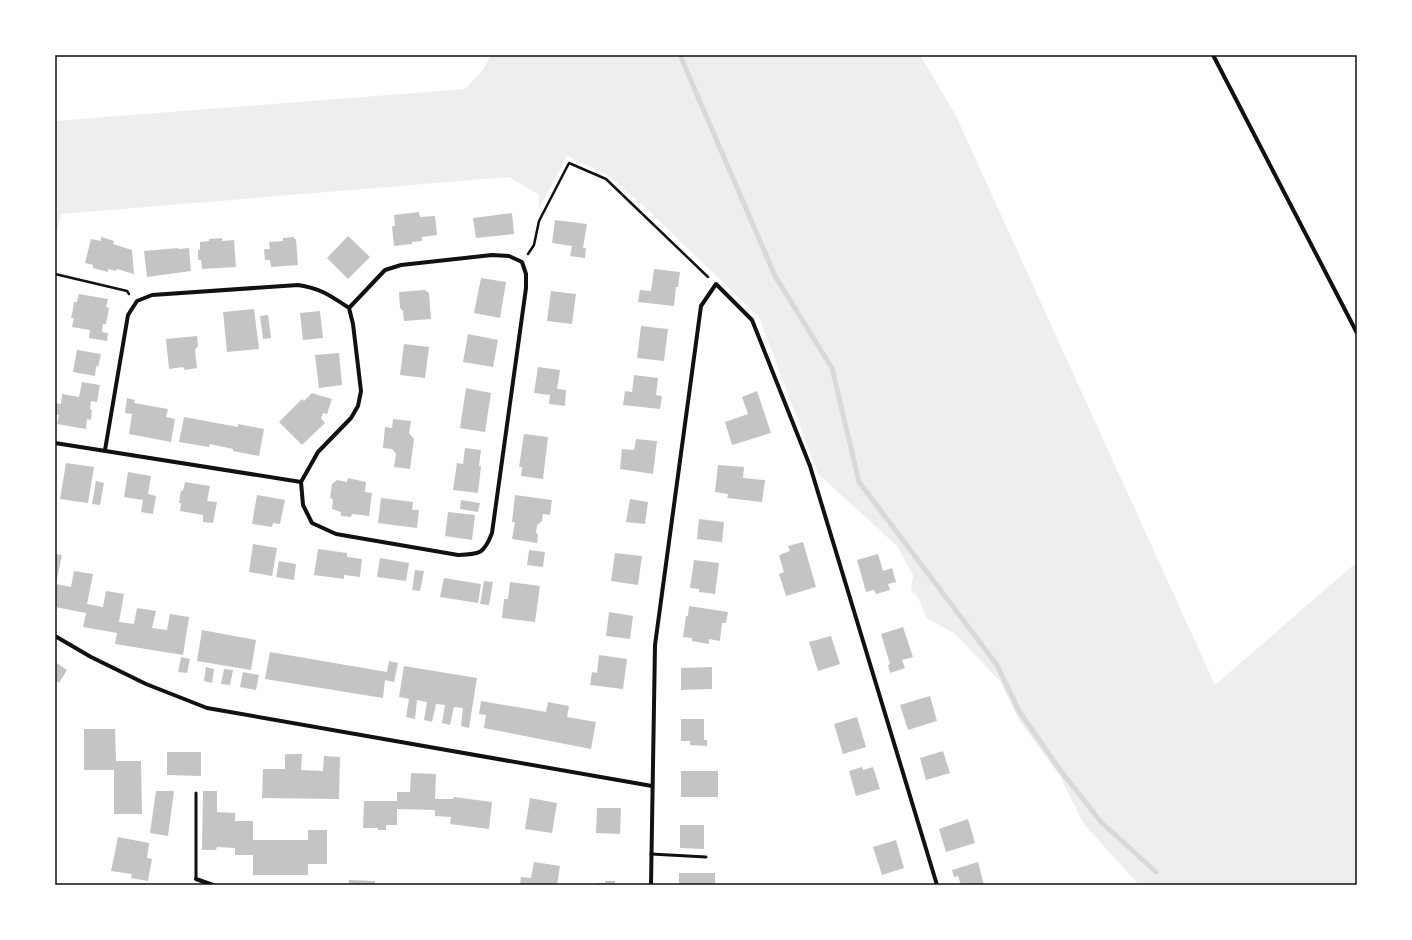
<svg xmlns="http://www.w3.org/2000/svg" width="1412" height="940" viewBox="0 0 1412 940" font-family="'PT Sans',sans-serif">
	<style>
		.green { fill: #eee }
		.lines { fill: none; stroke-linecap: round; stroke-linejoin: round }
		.stream { stroke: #d9d9d9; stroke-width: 5 }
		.building { fill: #c4c4c4 }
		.path { stroke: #111; stroke-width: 2.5 }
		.service { stroke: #111; stroke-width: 3 }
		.minor { stroke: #111; stroke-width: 4 }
		.neatline { fill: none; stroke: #111; stroke-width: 1.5 }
	</style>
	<rect width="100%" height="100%" fill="#fff"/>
	<path class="green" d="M491,55H920L956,116L1215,685L1357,562V885H1139L1083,823L1060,776L1019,720L1000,681L955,634L927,618L917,596L911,591L913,575L897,546L818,474L759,317L646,208L608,175L567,156L539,209V195L509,177L61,214L55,244V121L465,89L483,70Z"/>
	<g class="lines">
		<path class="stream" d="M680,55L775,276L832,368L859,482L997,665L1019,711L1061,771L1101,822L1156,872"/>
	</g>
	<g class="building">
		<path d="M419,212L420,217L435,216L437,235L422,237V241L412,242V244L394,246L392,226H395L394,215Z"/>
		<path d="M512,213L514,234L476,238L473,218Z"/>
		<path d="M555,220L587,224L583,248H586L585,258L570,256L572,246L552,243Z"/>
		<path d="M348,236L370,257L348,279L327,258Z"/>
		<path d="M101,237L114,241L113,244L132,250L134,274L117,269L116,271L108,269V272L93,268V265L85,263L91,239L101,241Z"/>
		<path d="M294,237V239H296L298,265L271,267L270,260H265L264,249H270L269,242L283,241V238Z"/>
		<path d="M222,238V241L234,240L236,267L202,269L201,260H198V250H200V242L209,241V239Z"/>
		<path d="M178,248V249L189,248L191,271L147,277L144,251Z"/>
		<path d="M654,269L680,272L678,287H676L674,306L638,302L640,290L651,291Z"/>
		<path d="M481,278L506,282L500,318L474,313Z"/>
		<path d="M425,290L429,293L431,319L404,321L403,311L400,308L399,292Z"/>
		<path d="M551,291L576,294L572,324L547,321Z"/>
		<path d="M79,294L108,299L106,307L109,308L106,324H103L102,332L108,333L107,341L89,338L90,330L72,327L74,318H71L73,309L74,302H77Z"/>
		<path d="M254,309L259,349L227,352L223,312Z"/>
		<path d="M320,311L323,338L303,340L300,313Z"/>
		<path d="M268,315L271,338L263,339L260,316Z"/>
		<path d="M641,326L668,329L664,361L637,358Z"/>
		<path d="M468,334L498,340L493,367L463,362Z"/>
		<path d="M197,336L198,346L195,350L197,368L185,370L183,367L169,369L166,339Z"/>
		<path d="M404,344L429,347L425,378L400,375Z"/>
		<path d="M77,350L101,354L98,367L96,366L95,376L73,372Z"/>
		<path d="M339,353L342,385L319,388L315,355Z"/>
		<path d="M538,367L560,370L557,389L566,390L565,406L549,404L550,395L534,393Z"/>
		<path d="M634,375L658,378L656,395L662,396L660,409L623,405L625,391L632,392Z"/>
		<path d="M82,382L100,385L97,402L91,401L90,409L92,410L91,420L87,419L86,429L57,424L59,415L55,414V403L61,404L62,394L79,397Z"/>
		<path d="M466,388L491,393L485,432L460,428Z"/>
		<path d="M757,391L771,433L732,445L725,422L748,414L742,397Z"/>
		<path d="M312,393L332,399L327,414L323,413L321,418L325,423L302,445L279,422L302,399L304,401Z"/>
		<path d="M127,398L135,400L134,403L168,409L166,417L175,419L171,442L129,434L132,414L125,413Z"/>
		<path d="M184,417L238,427V424L264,429L259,456L233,451V449L210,444L209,447L179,442Z"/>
		<path d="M393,419L411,421L409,433L414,439L410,469L394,467L396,454L392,449L383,448L385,427L392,428Z"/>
		<path d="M524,434L548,437L543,479L521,476L522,467H519Z"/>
		<path d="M636,439L657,441L653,474L620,469L622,449L634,450Z"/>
		<path d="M465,448L481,450L479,466H481L478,493L453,490L457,463L463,464Z"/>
		<path d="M66,463L94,467L88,503L60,499Z"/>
		<path d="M718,465L744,467L743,478L765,480L762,502L727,498L728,494L715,492Z"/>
		<path d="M128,472L151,476L148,494L156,496L153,514L141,512L143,500L124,497Z"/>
		<path d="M348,478L366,482L365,492L372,493L369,516L352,514L351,517L341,516V512L332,509L333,499L330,498L332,484L337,480L347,482Z"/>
		<path d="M96,481L104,483L100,505L92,504Z"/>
		<path d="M185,482L210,486L207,501L217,502L213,523L203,522V515L180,511L181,503H179L181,490L183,491Z"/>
		<path d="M257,495L285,500L280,524L273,523L272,527L252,524Z"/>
		<path d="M515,495L552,500L550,515L543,514L542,521L537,525L536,533L538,534L537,543L512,539L515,522H512Z"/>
		<path d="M381,498L413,502L412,510H419L417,528L378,523Z"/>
		<path d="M630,499L648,502L645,524L626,522Z"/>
		<path d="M461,500L480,503L478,512L460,509Z"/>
		<path d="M448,512L475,515L472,540L445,536Z"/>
		<path d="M699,519L724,522L722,542L697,539Z"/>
		<path d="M803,542L816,587L786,596L779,574L784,572L779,555L790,551L788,546Z"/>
		<path d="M253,544L277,548L272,576L249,572Z"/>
		<path d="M318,549L347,553V557L362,559L360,577L344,575V579L314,575Z"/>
		<path d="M529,550L545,552L543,567L527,565Z"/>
		<path d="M615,553L642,556L638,585L611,581Z"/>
		<path d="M55,554L62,555L56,584L71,587L74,571L93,574L87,604L103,607L106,591L124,594L119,622L134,624L137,608L156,611L152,628L167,630L170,614L189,617L183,655L115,644L117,633L83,627L86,613L55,607Z"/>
		<path d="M878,554L883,571L892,568L896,582L888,584L890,590L876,594L874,590L866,592L857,560Z"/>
		<path d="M380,558L409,563L406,581L377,577Z"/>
		<path d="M694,560L719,563L715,594L699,592V589L690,588Z"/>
		<path d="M279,561L296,564L294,580L276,577Z"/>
		<path d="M415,570L424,571L420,591L412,590Z"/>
		<path d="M444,578L481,584L478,603L440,597Z"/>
		<path d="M484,581L493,582L489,605L480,604Z"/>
		<path d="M510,582L540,586L535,622L502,618L504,599H508Z"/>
		<path d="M689,606L728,612L726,623H722L720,641L709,639V644L692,641V638L683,637L686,616H688Z"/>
		<path d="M609,612L633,616L630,639L606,636Z"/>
		<path d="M903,627L913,657L902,660L905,668L890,673L888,665L890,664L881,634Z"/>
		<path d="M202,630L256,640L251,670L197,661Z"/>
		<path d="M831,636L840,664L818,671L809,642Z"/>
		<path d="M270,652L387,672L389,661L398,663L394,682L385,680L383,698L265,679Z"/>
		<path d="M599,655L627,659L623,689L590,685L592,672L597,673Z"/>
		<path d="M181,657L190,659L187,673L178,672Z"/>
		<path d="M55,662L67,670L59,683L55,680Z"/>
		<path d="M404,666L477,678L469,728L461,726L463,708L454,707L450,725L442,723L445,705L436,704L432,722L424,720L427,702L417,700L415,719L406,717L409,699L399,697Z"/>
		<path d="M206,667L214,669L212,683L204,681Z"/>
		<path d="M712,667V689L681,690V668Z"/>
		<path d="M224,669L233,670L230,685L221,684Z"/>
		<path d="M243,672L259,675L256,690L240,687Z"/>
		<path d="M930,696L937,721L908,730L900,705Z"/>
		<path d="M481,701L546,712L548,702L569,706L567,717L596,722L591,749L484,728L486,715L479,714Z"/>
		<path d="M857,717L866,747L843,754L834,724Z"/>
		<path d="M681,719H704V740H707V746L690,745V741H681Z"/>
		<path d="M84,729H115L116,761H141L142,814H114V770H84Z"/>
		<path d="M943,751L950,773L926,780L920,758Z"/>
		<path d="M167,752H201V776L167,775Z"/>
		<path d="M285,754H302L301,770L323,771L324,756L340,757L339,799L262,798L263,769H285Z"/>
		<path d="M862,767L863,770L873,767L880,789L856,796L849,771Z"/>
		<rect x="681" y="771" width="37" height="26"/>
		<path d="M411,773L436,774L435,799H453L454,797L492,802L489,829L450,824L451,817L435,816V810L397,809V825H386V830H378V828H363L364,801H397V792H410Z"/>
		<path d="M156,791H174L168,836L150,833Z"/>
		<path d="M203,791H217V812L235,813V821H253V840H308V830H327V864H308V875H253V855H235V848L217,847L216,850H202Z"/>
		<path d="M530,798L557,803L552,833L525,829Z"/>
		<path d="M597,808H621L620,834L596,833Z"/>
		<path d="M968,819L975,843L946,852L939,829Z"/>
		<path d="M680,825H704V849L680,848Z"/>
		<path d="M118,837L149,843L147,858L152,859L148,881L131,878L132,874L111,871Z"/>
		<path d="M896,840L904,868L882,875L873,847Z"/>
		<path d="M534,862L560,866L557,885H520L521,877L531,878Z"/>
		<path d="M978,862L984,885H961L958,876L954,877L952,870Z"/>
		<rect x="679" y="873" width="36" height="12"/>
		<path d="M349,880L375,881V885H349Z"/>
		<path d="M605,881H615V885H597V883H605Z"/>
	</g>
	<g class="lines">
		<g class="path">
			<path d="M528,254L534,245L539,221L569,163L606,179L708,277"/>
			<path d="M55,274L127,291L129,294"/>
		</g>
		<g class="service">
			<path d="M196,793V879"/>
			<path d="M651,854L706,857"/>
		</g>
		<g class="minor">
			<path d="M1213,55L1357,333"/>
			<path d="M55,443L301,482"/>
			<path d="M105,450L128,315L137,301L152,295L298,285C320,288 331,296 349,308L353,324L361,391L358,406L351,418L318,452L301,482L303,505L312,523L336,534L458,555C480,554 484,554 492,533L526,288V274L522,262L509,256L492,255L401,265L385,270L349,308"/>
			<path d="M55,636L91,657L146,684L207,708L652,786"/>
			<path d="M196,879L213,885"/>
			<path d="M651,885L655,645L701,306L716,284L752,320L810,466L937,885"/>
		</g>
	</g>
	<rect width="1412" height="940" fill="none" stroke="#ffffff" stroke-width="112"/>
	<rect x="56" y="56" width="1300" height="828" class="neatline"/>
</svg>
